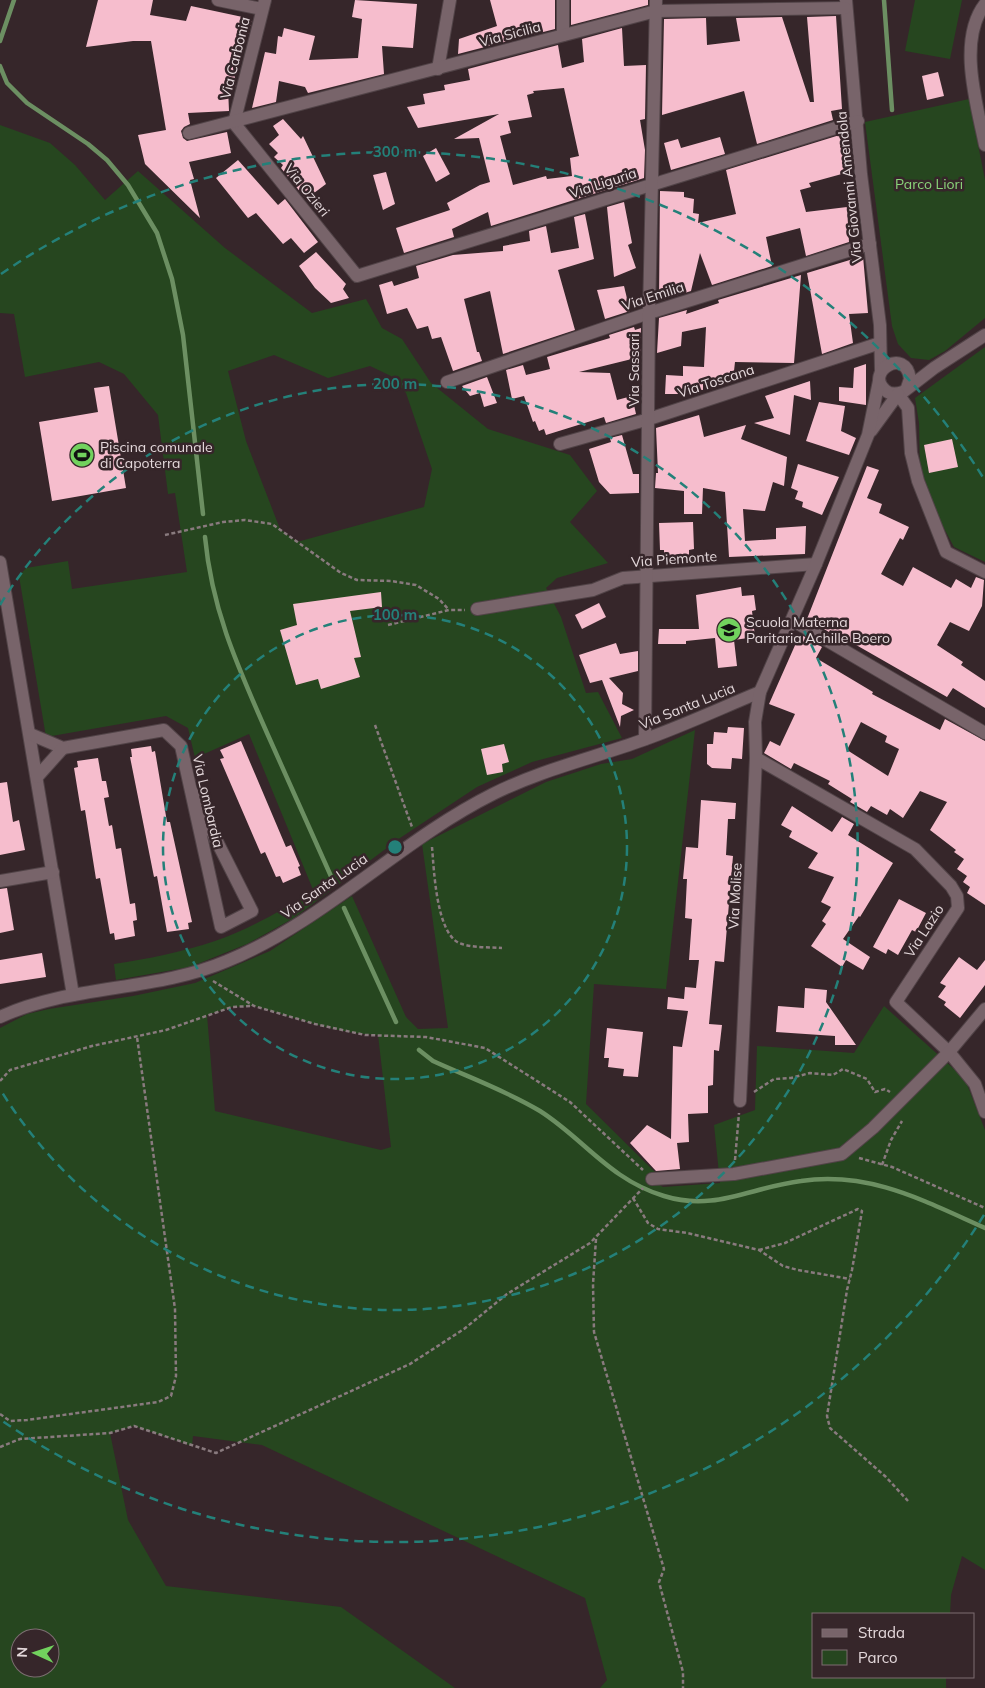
<svg xmlns="http://www.w3.org/2000/svg" width="985" height="1688" viewBox="0 0 985 1688" font-family="Mulish,sans-serif">
	<style>
		.green { fill: #26461f; fill-rule: evenodd }
		.lines { fill: none; stroke-linecap: round; stroke-linejoin: round }
		.stream { stroke: #6c8f62; stroke-width: 4.5 }
		.building { fill: #f6bdcd; fill-rule: evenodd }
		.minor-casing { stroke: #514347; stroke-width: 14 }
		.path { stroke: #897a7e; stroke-width: 2.5; stroke-dasharray: 4 2.5; stroke-linecap: butt }
		.minor { stroke: #78646a; stroke-width: 12 }
		.ring { fill: none; stroke: #248079; stroke-width: 2.5; stroke-dasharray: 9 6 }
		.labels { text-anchor: middle; stroke-width: 5; stroke-linejoin: round; paint-order: stroke }
		.street-label { font-size: 14px; fill: #e4d8db; stroke: #36262a }
		.park-label { font-size: 14px; fill: #8ad57a; stroke: #36262a }
		.poi-label { font-size: 14px; fill: #e4d8db; stroke: #36262a; text-anchor: start }
		.centre { fill: #248079; stroke: #36262a; stroke-width: 2.5 }
		.ring-label { font-size: 15px; text-anchor: middle; font-weight: bold; fill: #248079; stroke: #36262a; stroke-width: 5; stroke-linejoin: round; paint-order: stroke }
	</style>
	<rect width="100%" height="100%" fill="#36262a"/>
	<g class="green">
		<path d="M915,0H962L950,59L905,51Z"/>
		<path d="M969,99L985,180V318L945,351L929,360L911,358L898,344L892,326L865,122Z"/>
		<path d="M0,125L50,143L75,165L105,200L138,171L225,248L312,313L366,299L382,328L402,339L431,383L488,429L570,455L597,491L570,522L608,563L557,578L546,588L561,617L586,693L598,692L622,738L532,762L477,787L400,838L294,918L247,944L190,967L116,980L114,964C148,959 182,952 215,941C249,930 282,909 314,892L249,734L195,758L188,728L166,716L46,737L19,576L26,568L68,561L72,589L187,572L175,493L168,494L158,415L124,374L99,362L25,377L14,314L0,313ZM274,355L328,378L370,366L391,376L406,393L432,469L424,507L297,542L280,529L246,441L228,371Z"/>
		<path d="M985,347V562L954,547L938,517L920,469L919,423L915,398Z"/>
		<path d="M695,730L666,989L594,984L586,1104L657,1174L656,1183L663,1187L720,1183L714,1125L755,1110L757,1046L854,1053L884,1006L965,1079L985,1130V1570L962,1556L951,1595L950,1614H814V1677H946V1688H600L607,1680L585,1598L262,1445L193,1436L192,1446L134,1426L110,1433L128,1520L166,1586L341,1607L455,1688H0V1028L27,1014L49,1009L133,996L195,983L270,951L352,896L406,1017L418,1029L448,1028L422,844L546,782L601,764L632,759ZM254,1006C294,1017 336,1034 378,1035L391,1147L381,1150L215,1111L207,1015L232,1007ZM20,1638H50V1668H20Z"/>
	</g>
	<g class="lines">
		<g class="stream">
			<path d="M884,0L892,110"/>
			<path d="M0,41L14,0"/>
			<path d="M0,66L7,83L27,103L88,144L107,160L128,185L157,233L172,279L183,335L203,514"/>
			<path d="M205,537C212,611 238,667 267,733C289,783 312,833 334,883"/>
			<path d="M344,908L396,1022"/>
			<path d="M419,1050L433,1061C468,1077 507,1091 540,1111C584,1139 610,1180 664,1196C715,1212 751,1187 801,1181C870,1171 924,1201 985,1228"/>
		</g>
	</g>
	<g class="building">
		<path d="M98,0H153L150,15L186,21L191,6L252,19L248,34L239,33L232,63L236,83L235,87L228,88L229,111L188,113L190,124L184,127L181,131L183,138L187,141L227,132L231,153L189,162L194,179L190,180L200,218L145,164L138,135L166,130L151,41H133L86,47Z"/>
		<path d="M355,0L417,4L413,48L382,46L384,74L308,93L305,87L279,81L276,102L252,108L265,52L276,54L278,36L282,37L284,28L315,36L309,60L358,58L362,19L352,17Z"/>
		<path d="M490,0H555V29L458,54L459,39L497,26Z"/>
		<path d="M571,0H648V5L571,25Z"/>
		<path d="M836,16L842,109L831,111L833,120L757,144L744,91L662,115L664,19L706,18L707,45L740,41L736,18L782,17L810,102H814L807,17Z"/>
		<path d="M622,28L624,66L646,65L645,119L640,120L645,150L644,178L491,226L488,212L452,229L454,237L404,253L396,228L450,210L447,203L480,185L490,182L479,138L454,139L499,114L418,128L407,107L425,104L423,94L445,90L444,85L470,80L468,69L558,45L562,68L584,62L582,39ZM564,88L579,156L570,158L572,176L547,179L546,176L513,185L500,136L511,133L508,121L532,117L527,95L534,93L533,91Z"/>
		<path d="M938,72L944,96L927,100L922,76Z"/>
		<path d="M283,119L301,139L303,136L326,184L306,199L281,168L283,165L274,157L278,153L269,144L279,135L273,126Z"/>
		<path d="M843,134L849,172L809,183L811,187L800,190L806,212L847,207L849,242L806,256L800,228L766,237L772,266L712,285L700,253L691,291L659,301L660,191L684,192V197L694,199L693,213L699,214L698,223L736,214L726,170Z"/>
		<path d="M720,137L725,154L671,170L664,143L678,139L681,148Z"/>
		<path d="M436,148L450,174L436,182L423,156Z"/>
		<path d="M238,160L278,205L285,199L318,242L304,253L291,238L283,244L256,213L248,218L216,178Z"/>
		<path d="M386,172L395,204L383,210L373,175Z"/>
		<path d="M624,202L632,243L628,245L636,268L614,277L607,207Z"/>
		<path d="M585,214L594,259L558,270L575,330L503,354L490,291L464,299L477,352H479L482,361L453,371L441,337L432,339L428,326L417,329L407,308L387,314L379,285L392,281L394,286L419,278L416,266L453,255L503,251V246L530,241L529,231L546,226L551,253L579,248L574,217Z"/>
		<path d="M316,252L346,284L343,289L349,298L331,303L315,288L299,266Z"/>
		<path d="M863,256L868,313L849,314L853,343L822,354L807,273Z"/>
		<path d="M801,275L794,363L735,362L734,371H730V383H703V390L692,389L693,394H665L666,375L683,376V366L704,367L706,327L682,332L681,346L657,353L659,318L687,310L686,314L719,303L718,300Z"/>
		<path d="M624,286L630,311L605,319L597,290Z"/>
		<path d="M634,327L635,330L641,328L640,357L579,372L610,373L617,400L632,396L636,414L606,423L604,417L546,435L544,429L539,431L535,421L533,422L524,396L512,399L506,370L523,365L526,375L550,369L547,357L610,338L609,335Z"/>
		<path d="M866,364V405L839,401V387L853,388L854,368Z"/>
		<path d="M487,377L497,403L484,407L480,393L470,396L462,386Z"/>
		<path d="M810,381L811,400L794,395L790,435L754,423L774,418L765,396Z"/>
		<path d="M109,386L126,488L52,501L39,422L98,412L94,388Z"/>
		<path d="M819,402L845,406L841,431L856,438L849,455L806,441Z"/>
		<path d="M699,415L704,437L746,425L741,439L787,457L784,486L773,482L765,511L743,509L745,541L776,539V528L806,526L805,554L729,557L725,492L703,488L702,514H684V491L655,488L656,473H658L656,428Z"/>
		<path d="M622,435L633,474H639V493L610,494L599,482L589,449L611,442L610,438Z"/>
		<path d="M952,439L958,467L929,473L924,445Z"/>
		<path d="M798,464L839,477L822,515L802,507L803,502L795,499L798,491L791,488Z"/>
		<path d="M867,466L879,470L867,498L882,504L879,513L909,527L903,540L900,538L881,574L903,586L913,567L951,588L956,579L971,588L976,577L984,580L982,606L969,631L950,622L937,645L963,662L961,665L985,681V708L953,688L947,697L830,630L829,632L807,619Z"/>
		<path d="M693,522L694,549L689,550V558L664,559V550H660L659,523Z"/>
		<path d="M741,587L742,596L754,595L756,610L752,611L755,637L734,640L737,666L718,668L715,638L686,641V644H658L659,629H699L696,595Z"/>
		<path d="M381,592L382,607L350,611L361,657L354,658L360,677L321,689L318,679L296,685L280,630L297,625L293,604Z"/>
		<path d="M599,603L606,617L582,629L575,615Z"/>
		<path d="M800,634L822,647L816,658L873,692L872,694L940,730L945,719L985,741V905L967,893L970,887L963,882L967,876L957,869L964,859L954,852L956,850L930,830L947,802L920,791L903,818L890,809L887,815L871,806L867,812L850,802L852,799L828,784L830,781L794,763L791,769L764,753L770,741L780,746L795,714L769,704ZM861,722L887,736L885,742L899,749L888,776L847,750Z"/>
		<path d="M616,643L620,654L638,651V671L609,678L623,693L622,704L634,710L621,716L620,727L602,680L590,683L579,655Z"/>
		<path d="M728,727L744,728L742,759L732,758L731,769L712,768L707,764V744H713L714,732L727,733Z"/>
		<path d="M241,741L286,847L291,845L300,866L298,867L301,875L283,883L280,876L276,877L265,852L261,854L220,759L224,758L220,750Z"/>
		<path d="M504,744L509,762L502,764L503,772L487,775L481,749Z"/>
		<path d="M151,746L152,752L155,751L167,822H170L192,922L188,923L189,929L167,932L157,876L154,877L130,757H132L131,749Z"/>
		<path d="M98,758L102,781H106L109,797L104,798L109,826L112,825L116,849L121,848L130,904L135,903L137,920L133,921L135,936L115,940L114,933L110,934L100,878L96,879L85,810L81,811L74,768L78,767L77,761Z"/>
		<path d="M7,782L13,822L19,820L25,850L0,855V783Z"/>
		<path d="M701,800L736,803L735,819H728L726,855L733,856L724,962L715,961L709,1024L722,1025L719,1051L714,1050L713,1085L708,1086V1113L688,1114L689,1142L677,1143L680,1169L656,1171L630,1143L647,1125L671,1139L673,1046L682,1047L688,1011L667,1009L668,997L684,999L685,987L696,988L699,960H689L692,919L685,918L687,879H683L686,847L698,848Z"/>
		<path d="M792,806L832,832L842,817L854,824L848,835L893,863L860,917L859,916L843,939L870,957L863,970L846,960L842,967L811,946L826,924L822,921L831,907L821,902L834,877L808,868L818,853L789,837L792,831L781,825Z"/>
		<path d="M7,888L14,930L0,933V889Z"/>
		<path d="M899,899L926,913L916,932L912,930L898,955L888,949L886,954L873,947Z"/>
		<path d="M42,953L46,977L0,984V960Z"/>
		<path d="M959,957L977,970L985,960V985L960,1018L944,1005L946,1002L938,997L946,986L940,983Z"/>
		<path d="M805,988L827,990L826,1002L856,1045H835V1036L776,1032L778,1006L804,1008Z"/>
		<path d="M607,1028L643,1032L638,1077L623,1076L624,1069L608,1067L609,1058H604Z"/>
	</g>
	<g class="lines">
		<defs>
			<g id="minor">
				<path d="M218,0L262,9"/>
				<path d="M563,0V35"/>
				<path d="M846,0L861,174L880,325L881,371"/>
				<path d="M985,4C957,40 977,105 985,145"/>
				<path d="M438,69L450,0"/>
				<path d="M234,123L357,276L858,121"/>
				<path d="M234,123L265,0"/>
				<path d="M189,133L656,11L845,8"/>
				<path d="M447,382L649,313L870,244"/>
				<path d="M907,388L910,379C906,346 864,372 885,390C890,395 897,394 903,392L934,368L985,335"/>
				<path d="M898,394L908,408L911,453L918,481L946,552L985,572"/>
				<path d="M871,431L898,394"/>
				<path d="M560,444L649,419L880,343"/>
				<path d="M0,562L73,995"/>
				<path d="M477,609L593,590L623,578L816,564"/>
				<path d="M792,620L985,733"/>
				<path d="M30,734L63,748L164,730L181,746L221,927L252,911L191,790"/>
				<path d="M645,739L649,313L656,0"/>
				<path d="M756,758L915,849L951,886L957,896L958,908L896,1002L949,1052L975,1084L985,1112"/>
				<path d="M37,777L63,748"/>
				<path d="M0,881L53,872"/>
				<path d="M0,1017C72,984 154,992 227,961C325,921 399,841 493,794C541,770 593,758 643,740C683,726 721,708 760,692"/>
				<path d="M740,1101L756,758L755,722L760,692L816,564L868,435L879,381"/>
				<path d="M652,1179L734,1174L842,1154L873,1128L949,1052L985,1009"/>
			</g>
		</defs>
		<use href="#minor" class="minor-casing"/>
		<g class="path">
			<path d="M165,535L223,522L245,520L272,524L341,573L357,580L391,581L416,585L439,599L449,610"/>
			<path d="M388,625L449,610H465"/>
			<path d="M375,725L412,827"/>
			<path d="M432,847C434,869 436,932 459,943C472,948 488,947 502,948"/>
			<path d="M213,981L254,1006L315,1024L365,1035L426,1037L485,1048L570,1102L643,1170"/>
			<path d="M0,1081L10,1070L92,1046L166,1030L232,1007L252,1006"/>
			<path d="M754,1092L774,1079L791,1078L810,1073L833,1075L843,1069L867,1079L875,1092L885,1089L890,1092"/>
			<path d="M859,1158L892,1167L985,1208"/>
			<path d="M735,1160L739,1113"/>
			<path d="M882,1165L891,1140L902,1121"/>
			<path d="M633,1198L648,1223L658,1229L687,1233L759,1250L783,1266L798,1270L850,1279"/>
			<path d="M596,1239L593,1284L594,1332L664,1569L659,1582L683,1672V1688"/>
			<path d="M759,1250L785,1243L858,1209L862,1211L852,1270L847,1290L827,1416L830,1428L886,1477L908,1501"/>
			<path d="M0,1414L10,1421L27,1420L158,1402L171,1396L176,1376L175,1309L137,1037"/>
			<path d="M0,1447L20,1439L110,1433L134,1426L216,1453L410,1364L464,1329L507,1294L590,1243L643,1188"/>
		</g>
		<use href="#minor" class="minor"/>
	</g>
	<g class="ring">
		<circle cx="395" cy="847" r="232"/>
		<path d="M0 605A463 463 0 1 1 0 1089"/>
		<path d="M984 1215A695 695 0 0 1 1 1420M1 274A695 695 0 0 1 984 479"/>
	</g>
	<defs>
		<symbol id="stadium-disc" viewBox="-11 -11 22 22"><circle r="9.5" fill="#72d25e" stroke="#36262a"/><path d="M0-5a6.5 5 0 1 0 0 10a6.5 5 0 1 0 0-10ZM-3.5-1.8h7v3.6h-7Z" fill="#111"/></symbol>
		<symbol id="school-disc" viewBox="-11 -11 22 22"><circle r="9.5" fill="#72d25e" stroke="#36262a"/><path d="M0-5L7-2L0 1L-7-2ZM-4 1L0 2.5L4 1V4Q0 6-4 4Z" fill="#111"/></symbol>
	</defs>
	<g fill-rule="evenodd">
		<use href="#stadium-disc" x="68" y="441" width="28" height="28"/>
		<use href="#school-disc" x="715" y="616" width="28" height="28"/>
	</g>
	<g class="labels">
		<g class="street-label">
			<text transform="translate(510 34) rotate(-15)" y="5">Via Sicilia</text>
			<text transform="translate(235 58) rotate(-76)" y="5">Via Carbonia</text>
			<text transform="translate(603 183) rotate(-18)" y="5">Via Liguria</text>
			<text transform="translate(849 187) rotate(-96)" y="5">Via Giovanni Amendola</text>
			<text transform="translate(307 190) rotate(51)" y="5">Via Ozieri</text>
			<text transform="translate(653 296) rotate(-18)" y="5">Via Emilia</text>
			<text transform="translate(634 370) rotate(-90)" y="5">Via Sassari</text>
			<text transform="translate(716 381) rotate(-18)" y="5">Via Toscana</text>
			<text transform="translate(674 559) rotate(-4)" y="5">Via Piemonte</text>
			<text transform="translate(687 706) rotate(-22)" y="5">Via Santa Lucia</text>
			<text transform="translate(208 801) rotate(77)" y="5">Via Lombardia</text>
			<text transform="translate(324 886) rotate(-35)" y="5">Via Santa Lucia</text>
			<text transform="translate(735 896) rotate(-87)" y="5">Via Molise</text>
			<text transform="translate(924 931) rotate(-57)" y="5">Via Lazio</text>
		</g>
		<g class="park-label">
			<text x="929" y="189">Parco Liori</text>
		</g>
		<g class="poi-label">
			<text x="100" y="452">Piscina comunale<tspan x="100" dy="16">di Capoterra</tspan></text>
			<text x="746" y="627">Scuola Materna<tspan x="746" dy="16">Paritaria Achille Boero</tspan></text>
		</g>
	</g>
	<circle cx="395" cy="847" r="8" class="centre"/>
	<g class="ring-label">
		<text x="395" y="157">300 m</text>
		<text x="395" y="389">200 m</text>
		<text x="395" y="620">100 m</text>
	</g>
	<rect x="812" y="1613" width="162" height="65" fill="#36262a" stroke="#7c6d71"/>
	<rect x="822" y="1629" width="25" height="8" fill="#78646a" stroke="#7c6d71"/>
	<text x="858" y="1638" font-size="15" fill="#e4d8db">Strada</text>
	<rect x="822" y="1650" width="25" height="15" fill="#26461f" stroke="#7c6d71"/>
	<text x="858" y="1663" font-size="15" fill="#e4d8db">Parco</text>
	<g transform="translate(35 1653) rotate(273)"><circle r="24" fill="#36262a" stroke="#7c6d71"/>
	<path d="M0-4L9 19L0 12L-9 19Z" fill="#72d25e"/>
	<text y="-8" font-size="14" font-weight="bold" text-anchor="middle" fill="#e4d8db">N</text>
	</g>
</svg>
